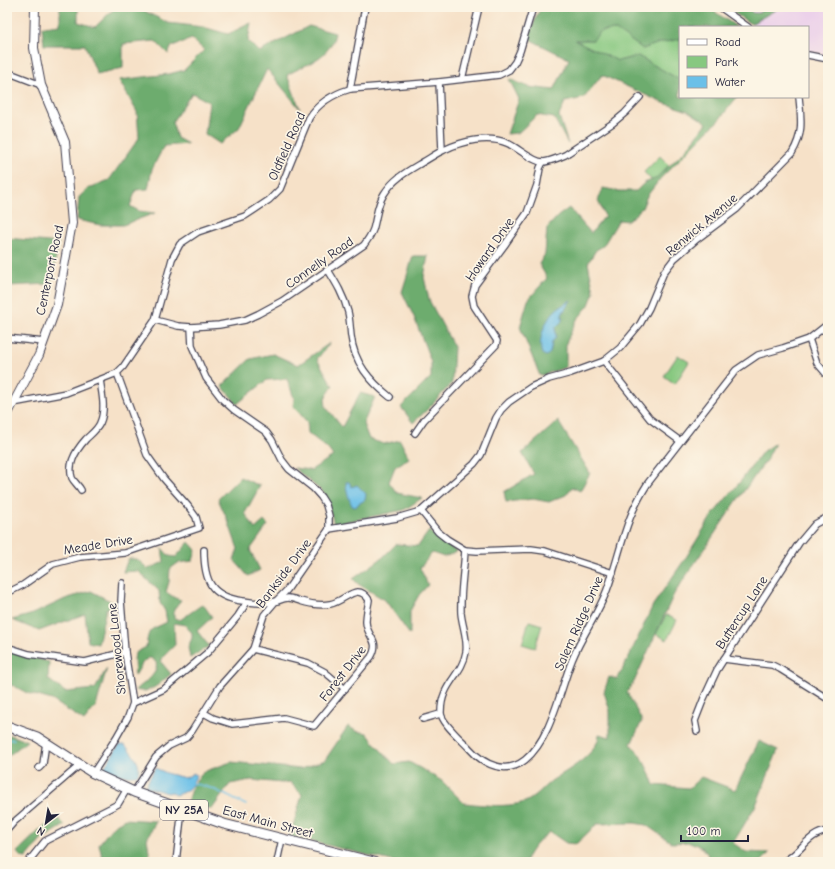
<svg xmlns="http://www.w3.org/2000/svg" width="835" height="869" viewBox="0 0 835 869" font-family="'Comic Neue',sans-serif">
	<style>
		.built { fill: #ecd1ea }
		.green { fill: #87c880; stroke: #54755e }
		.forest { fill: #6dac6e; stroke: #486754; fill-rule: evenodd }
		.water { fill: #6bc0e8; stroke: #467192 }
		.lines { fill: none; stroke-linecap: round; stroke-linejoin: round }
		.stream { stroke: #6bc0e8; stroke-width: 1.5 }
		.minor-casing { stroke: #423f50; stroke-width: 8 }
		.secondary-casing { stroke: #423f50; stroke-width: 10 }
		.primary-casing { stroke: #423f50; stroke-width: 11 }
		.minor { stroke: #fff; stroke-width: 5.5 }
		.secondary { stroke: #fff; stroke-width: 8 }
		.primary { stroke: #fff; stroke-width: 9 }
		.labels { text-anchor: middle; stroke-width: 3.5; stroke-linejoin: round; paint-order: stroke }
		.shield { fill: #fcf5e5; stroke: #63616e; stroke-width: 1 }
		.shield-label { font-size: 12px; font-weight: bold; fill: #22223b }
		.street-label { font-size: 13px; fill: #22223b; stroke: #fcf5e5 }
	</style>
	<rect width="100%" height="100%" fill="#fcf5e5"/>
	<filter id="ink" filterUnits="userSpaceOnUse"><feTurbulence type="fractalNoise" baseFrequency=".025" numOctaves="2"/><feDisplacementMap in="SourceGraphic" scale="8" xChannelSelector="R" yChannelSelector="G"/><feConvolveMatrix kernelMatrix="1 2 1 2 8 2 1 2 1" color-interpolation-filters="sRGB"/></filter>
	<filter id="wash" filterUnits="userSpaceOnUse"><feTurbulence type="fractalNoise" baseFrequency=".012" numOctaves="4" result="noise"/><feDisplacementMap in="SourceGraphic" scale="16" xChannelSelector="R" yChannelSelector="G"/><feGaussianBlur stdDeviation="0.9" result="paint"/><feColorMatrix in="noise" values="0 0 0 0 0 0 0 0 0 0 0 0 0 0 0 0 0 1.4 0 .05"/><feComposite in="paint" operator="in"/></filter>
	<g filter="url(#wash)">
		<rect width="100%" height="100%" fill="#f6e1c8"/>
		<path class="built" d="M727,7H828V55L808,51V27H756Z"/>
		<g class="green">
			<path d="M616,30L643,49L656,44L680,39V80L638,56L618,61L574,40H593L601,31Z"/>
			<path d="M660,156L669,165L653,182L644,172Z"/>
			<path d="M678,355L689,362L675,384L664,376Z"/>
			<path d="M666,615L677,620L667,640L656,634Z"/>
			<path d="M529,621L542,625L535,648L522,644Z"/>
		</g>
		<g class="forest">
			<path d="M60,7H78V22L95,27L116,7H137L168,23L203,27L228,34L251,23L248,41L259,52L309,26L335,33C331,58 306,64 287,75L300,109L267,69L239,128L220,144L205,134L209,102L192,93L172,122L177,138L188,144L164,146L152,169L148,189L136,190L130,206L139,211L155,213L123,225H100L77,220L79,197L89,188L109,180L139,138L137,112L119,80L169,74L184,70L204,50L192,39L172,46L168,54L155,41L123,44V68L97,74L85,45H44L42,27L60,25Z"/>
			<path d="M541,7H708L737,27H680V39L656,44L643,49L616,30L601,31L593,40H575L618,61L638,56L680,80V97H737L719,120L660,179L647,196L642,208L628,221L619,220L603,246L596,250L588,263L594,292L589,305L576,321L566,343V367L540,376L520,327L528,300L547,278L539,264L545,254L547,228L558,216L569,208L591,233L605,216L598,201L603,188L619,191H636L644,183L655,179L685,151L707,123L688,111L661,102L602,75L584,98L565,102L559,116L568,144L554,118L537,115L518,133L507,134L519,99L509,79L529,87L554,90L569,59L527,38ZM570,301L562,314V321L555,328L556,337L552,342L550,353L543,331L549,319L556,310Z"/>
			<path d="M725,7H749V9L753,13H758L767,7H778L777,9L751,24Z"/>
			<path d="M7,238L59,243L51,284L7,286Z"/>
			<path d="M413,256H428L424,277L429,300L454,347L452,383L431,406L413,423L401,407L431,377V362L414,317L402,292Z"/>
			<path d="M330,343L317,359L333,386L325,398L326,407L342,427L360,393L375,397L363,424L369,439L384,444L400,440L409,458L395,467L389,482L397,493L422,498L404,510L334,524L325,494L294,468L311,470L333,456L328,449L308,433L307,422L293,406L294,398L287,379L267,380L237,404L222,386L250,359L273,354L298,365Z"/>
			<path d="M558,421L590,473L580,491L572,487L566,495L549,502L533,499L506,502L504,492L534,474L522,453Z"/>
			<path d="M775,443L767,459L736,502L674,594L634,682L627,692L642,721L631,744C642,756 649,770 654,785L689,788L701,777L735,790L759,741L778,750L756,805L733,843L746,852L769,853L761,862H705L708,855L703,848L690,842L672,843L646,825L634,823L597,824L576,844L566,843L550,832C539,840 531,849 525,862H396L290,836L302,795L290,782L282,783L251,780L230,784L212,809L187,803L191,789L203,772L231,762L301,769L325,760L348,726L356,731L367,733L376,745L394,764L409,762L420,768L442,781L464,803C484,805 505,808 525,802C533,799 544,787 551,781C566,771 599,754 599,734L610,737V711L604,692L609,677L617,679L627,661L653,605L685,559L713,514L740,482L763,451Z"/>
			<path d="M240,477L260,486L245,513L255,529L264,521L268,525L250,550L260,570L248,576L234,560L238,549L228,521L218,499Z"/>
			<path d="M429,531L457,552L444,557L432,553L420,568L428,585L419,595L410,611V635L385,600L358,584L353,579L382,558L396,544L418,546Z"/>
			<path d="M189,542L196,550L193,561L178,563L170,569L169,582L166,592L175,598L181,600L174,609V618L180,620L203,604L212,617L197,631L209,646L190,658L188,647L192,638V633L185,625L174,623L175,645L163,657L161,662L171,674C161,682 150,695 136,690C144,682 159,675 156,662L151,658H148L143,662L135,676L134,660L135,653L146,647C149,626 150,631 167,622L165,611L160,603L159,591L138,571L123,572L128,559H137L148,569L164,562L162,548L169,556L176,557Z"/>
			<path d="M91,591L114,603L106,609L98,644L88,642L85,614L39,631L12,620L33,614L65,599Z"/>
			<path d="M7,650L49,662L48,679L65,692L95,689L107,668L96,706L84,721L52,700L27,693L12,685L7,689Z"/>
			<path d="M7,734L27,741L7,757Z"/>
			<path d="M59,819L65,825L42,839L26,858L21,857L17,852L42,828Z"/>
			<path d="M125,819L156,821L147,839L151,862H137L129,857H102L99,844L114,825Z"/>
		</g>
		<g class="water">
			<path d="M571,300L562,314V321L555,328L556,337L552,342L550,353L546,356L542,354C537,338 546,318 558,308C562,305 567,303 571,300Z"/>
			<path d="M346,482H349L352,487L357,485L366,494L365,500L358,504L356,507L352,506C349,499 346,490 346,482Z"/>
			<path d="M119,745H125C131,752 144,766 137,775C124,777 113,774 103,769Z"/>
			<path d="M155,768L169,774L185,778L194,773L196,775C193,787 187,792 175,795L171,792L168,793L145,787Z"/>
		</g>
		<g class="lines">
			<g class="stream">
				<path d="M7,740L14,739"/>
				<path d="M193,784C211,785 229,798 246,805"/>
			</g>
		</g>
	</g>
	<g filter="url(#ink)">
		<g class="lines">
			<defs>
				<g id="minor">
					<path d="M720,7L748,27"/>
					<path d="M808,55L828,59"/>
					<path d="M7,72L41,85"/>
					<path d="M462,79L479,7"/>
					<path d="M439,82L442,150"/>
					<path d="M350,89L365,7"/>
					<path d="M328,270C336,283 344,296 348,312C350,320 350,328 351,336C354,363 370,381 390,397"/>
					<path d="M155,320L178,326L191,327L219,325L245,320L258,314L282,301L364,245C368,239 373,233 374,226C377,215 377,205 384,194C394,178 408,171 423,162C430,158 437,153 444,150C462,141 488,135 507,143C517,147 534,163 544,162C551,161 558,158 565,155L613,123L625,113L640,97"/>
					<path d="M7,338L44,342"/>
					<path d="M809,339L817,363L828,376"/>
					<path d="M604,361L650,419L680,441"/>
					<path d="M13,403L66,393L117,373L123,367L155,320L172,259L180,244L198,232L245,216L269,200L280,189L309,118C319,102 333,94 350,89L439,82L499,75L509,70L515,62L520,51L533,7"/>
					<path d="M415,433L424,420L496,345L497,341L474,306L472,296L475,285L506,243L527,213L537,185L540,168L543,162"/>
					<path d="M81,490C79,486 74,482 72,478C67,463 77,449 86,439C91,434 97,430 100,423C106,410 102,394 100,380"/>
					<path d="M421,511L438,532L447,539L465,550L477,551L531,549L545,551L613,573"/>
					<path d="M329,529L397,518L421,511L474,464L481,455L496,418L501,410L509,402L531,387L549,379L571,373L604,361L620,348L640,324L649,308L664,272L674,259L697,239L737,209L792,153C804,133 801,119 799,97"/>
					<path d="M465,550C464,570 460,592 461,613C462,625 468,639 466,652C462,676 441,683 441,712C440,722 463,741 470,749C484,765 506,775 525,760C551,739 560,690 572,660C582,635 598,614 607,590C616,566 621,541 630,518C635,505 641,494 648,483L736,370L758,355L783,348L809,339L828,324"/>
					<path d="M7,593L23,585L53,564L80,557L125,553L199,528L196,517L188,506L164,479L147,455L117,373"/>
					<path d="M7,647L29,654L85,662L125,652"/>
					<path d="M253,649L308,663L325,672L345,689"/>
					<path d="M724,659L772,665L780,669L828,699"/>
					<path d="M133,703L164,689L208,652L238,616L247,602"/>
					<path d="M204,713L213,718L232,724L284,718L314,726L371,657C381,640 367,638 366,622C366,614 368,607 369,600C357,581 346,601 330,604C320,606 310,604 300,601C297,600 292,598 288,598C285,598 280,600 277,601C272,602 266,603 261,603C255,603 249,602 243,601C211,597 204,581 204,550"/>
					<path d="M423,719L440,714"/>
					<path d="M697,731L695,721L704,698L717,670L724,659L799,543L815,524L828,517"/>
					<path d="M39,768L43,764L46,742"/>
					<path d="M93,773L116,738L128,717L133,703L125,652L121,601L122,583"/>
					<path d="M134,792L156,757L169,746L186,738L192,731L220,686L253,649L264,615L275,602L287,590L329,529V516L326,505L321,497L313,488L289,469L282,460L272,440L266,432L234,410L223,400L206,378L192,346L191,327"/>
					<path d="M7,830L14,822L80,765"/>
					<path d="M28,862L45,841L118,804L127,789"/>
					<path d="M176,862L182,809"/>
					<path d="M277,862L282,839"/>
					<path d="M783,862C800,854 808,833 828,831"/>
				</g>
				<path id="secondary" d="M7,415L39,355L57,305L72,223L65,142L41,85L34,48L35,7"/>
				<path id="primary" d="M7,726L37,737L93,773L134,792L224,824L374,862"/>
			</defs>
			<use href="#minor" class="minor-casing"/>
			<use href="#secondary" class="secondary-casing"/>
			<use href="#primary" class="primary-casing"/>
			<use href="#minor" class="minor"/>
			<use href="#secondary" class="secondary"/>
			<use href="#primary" class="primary"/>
		</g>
	</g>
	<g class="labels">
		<rect class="shield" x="160" y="800" width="48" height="20" rx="3"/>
		<g class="shield-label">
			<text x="184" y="814">NY 25A</text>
		</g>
		<g class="street-label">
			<text transform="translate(286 146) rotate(-66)" y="5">Oldfield Road</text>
			<text transform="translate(701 224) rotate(-40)" y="5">Renwick Avenue</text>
			<text transform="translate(489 249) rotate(-55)" y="5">Howard Drive</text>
			<text transform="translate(319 262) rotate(-35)" y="5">Connelly Road</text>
			<text transform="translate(49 270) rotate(-78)" y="5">Centerport Road</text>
			<text transform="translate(98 544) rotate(-9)" y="5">Meade Drive</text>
			<text transform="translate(283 573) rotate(-53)" y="5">Bankside Drive</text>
			<text transform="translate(741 612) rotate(-57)" y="5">Buttercup Lane</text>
			<text transform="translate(578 623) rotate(-66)" y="5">Salem Ridge Drive</text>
			<text transform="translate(116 649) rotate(-96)" y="5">Shorewood Lane</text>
			<text transform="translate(342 673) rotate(-52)" y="5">Forest Drive</text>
			<text transform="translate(268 821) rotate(15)" y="5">East Main Street</text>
		</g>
	</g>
	<rect width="835" height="869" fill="none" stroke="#fcf5e5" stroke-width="24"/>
	<rect x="679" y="26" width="130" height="72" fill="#fcf5e5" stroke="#a5a1a1"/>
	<rect x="687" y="39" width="20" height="6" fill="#ffffff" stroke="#a5a1a1"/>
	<text x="715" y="46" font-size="12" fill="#22223b">Road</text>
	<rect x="687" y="56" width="20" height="12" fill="#87c880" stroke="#a5a1a1"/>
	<text x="715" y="66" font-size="12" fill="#22223b">Park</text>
	<rect x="687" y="76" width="20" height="12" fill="#6bc0e8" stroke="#a5a1a1"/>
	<text x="715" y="86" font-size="12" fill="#22223b">Water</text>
	<g transform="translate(46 823) rotate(211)" stroke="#fcf5e5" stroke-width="3" paint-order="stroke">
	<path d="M0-3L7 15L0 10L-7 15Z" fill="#22223b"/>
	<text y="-6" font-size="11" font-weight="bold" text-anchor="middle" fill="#22223b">N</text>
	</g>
	<path d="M681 835v6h67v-6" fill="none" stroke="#22223b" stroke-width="2"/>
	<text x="687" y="835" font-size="12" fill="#22223b" stroke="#fcf5e5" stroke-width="3" paint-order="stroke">100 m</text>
</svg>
